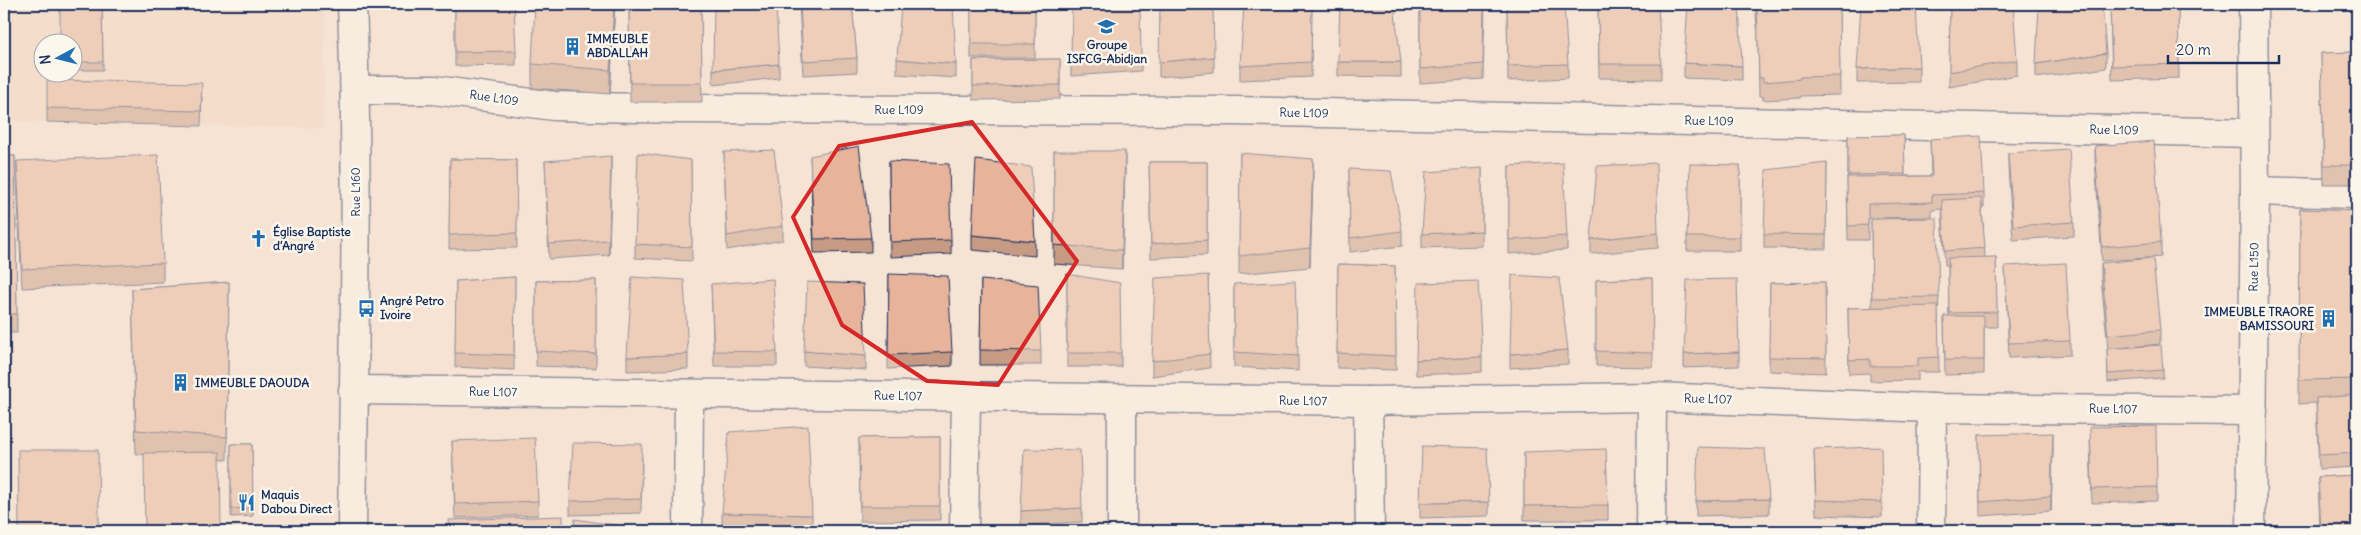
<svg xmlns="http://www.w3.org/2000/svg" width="2361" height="535" viewBox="0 0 2361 535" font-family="Delius,sans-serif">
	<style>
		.built { fill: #f1d5c2; fill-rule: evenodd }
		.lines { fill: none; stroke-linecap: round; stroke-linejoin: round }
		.minor-casing { stroke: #1b2f5e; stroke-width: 31 }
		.minor { stroke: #fbf7ec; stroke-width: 28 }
		.wall { fill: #c79a84; stroke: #1b2f5e }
		.shaded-wall { fill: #a27d6c; stroke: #1b2f5e }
		.building { fill: #e7b39a; stroke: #1b2f5e }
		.marked { fill: none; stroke: #d62828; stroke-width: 4; stroke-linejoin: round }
		.labels { text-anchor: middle; stroke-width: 5; stroke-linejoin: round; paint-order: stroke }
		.poi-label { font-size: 12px; font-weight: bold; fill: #1b2f5e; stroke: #fbf7ec; text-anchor: start }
		.street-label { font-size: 12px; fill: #1b2f5e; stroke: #fbf7ec }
	</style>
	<rect width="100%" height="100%" fill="#f5e3d3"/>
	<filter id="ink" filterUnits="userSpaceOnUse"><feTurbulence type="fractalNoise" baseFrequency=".02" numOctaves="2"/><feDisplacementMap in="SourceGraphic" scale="10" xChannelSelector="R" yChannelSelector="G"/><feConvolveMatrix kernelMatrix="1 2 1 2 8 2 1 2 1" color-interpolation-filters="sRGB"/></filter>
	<g filter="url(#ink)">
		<path class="built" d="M4,4H325L323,128L4,121ZM42,42H72V72H42Z"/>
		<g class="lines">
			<defs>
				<g id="minor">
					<path d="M352,4C359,180 354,355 352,531"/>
					<path d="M355,90H434L554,106L680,109L1234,111L2253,133"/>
					<path d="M2255,191L2357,194"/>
					<path d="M353,390L1368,401L1652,397L1932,408L2253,411"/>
					<path d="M1368,401L1370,531"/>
					<path d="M688,531L689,394"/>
					<path d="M964,531L966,397"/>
					<path d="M1122,531V399"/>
					<path d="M1651,531L1652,397"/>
					<path d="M1931,531L1932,408"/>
					<path d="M2251,531L2255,191L2253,4"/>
				</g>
			</defs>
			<use href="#minor" class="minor-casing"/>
			<use href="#minor" class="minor"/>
		</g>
		<g class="wall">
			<path d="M102,4L103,70H72V42Z"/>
			<path d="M455,4L516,51V65L455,66Z"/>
			<path d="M615,4L610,94L532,88V64Z"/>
			<path d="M629,4H701L702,102H630Z"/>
			<path d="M799,4H852L857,58V72L803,75Z"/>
			<rect x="971" y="4" width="64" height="54"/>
			<path d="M1312,4L1311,77L1240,80V66Z"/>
			<path d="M1420,4H1485L1483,79L1420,83Z"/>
			<path d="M1507,4L1568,64V78L1508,81Z"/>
			<path d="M1598,4L1661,64V79L1599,78Z"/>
			<path d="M1755,4H1839L1840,95L1800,96V98L1763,100V96H1759L1758,36Z"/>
			<path d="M1950,4L2017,60V75L1949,87Z"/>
			<path d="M2110,4H2178L2179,78L2112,80Z"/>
			<path d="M2357,52V184H2324L2321,53Z"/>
			<path d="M2106,53V68L2036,78V64Z"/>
			<path d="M1141,56V71L1071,76V61Z"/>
			<path d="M1214,57V72L1159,77V62Z"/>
			<path d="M897,59L956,64V78L897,74Z"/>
			<path d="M1060,59V99L973,100V60Z"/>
			<path d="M1338,62H1401V77L1338,76Z"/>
			<path d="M1684,63L1742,66V80L1684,78Z"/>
			<path d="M779,64V78L713,85V70Z"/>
			<path d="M1919,67V82L1857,83V69Z"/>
			<path d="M202,97L201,126L47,122V108Z"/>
			<path d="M1904,135L1905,176H1931L1930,139L1984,193V207H1982L1985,258L1996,257L1997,327H1984V374L1945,375L1944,316H1949L1948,265H1945L1942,209L1932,210V217L1868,218V240H1848L1847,177H1848V136Z"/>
			<path d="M2095,146L2161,242V257L2102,261L2095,160Z"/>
			<path d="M1054,151L1125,169L1122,269L1054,264Z"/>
			<path d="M724,152L783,226V240L727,250Z"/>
			<path d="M1240,153L1313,178L1310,267L1239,274Z"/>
			<path d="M2008,153L2074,222V236L2013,240L2008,168Z"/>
			<path d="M4,156H15L17,333H4Z"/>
			<path d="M810,156L871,238V252L814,253Z"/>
			<path d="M450,159L516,160L517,248L449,249Z"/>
			<path d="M691,160L692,261L635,258V244Z"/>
			<path d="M17,161L163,263V282L22,288L17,180Z"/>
			<path d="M545,161L611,171L609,255L549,259Z"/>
			<path d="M889,161L951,240V254L890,257Z"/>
			<path d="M1149,162H1207V255L1151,258Z"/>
			<path d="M1827,163L1826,249L1764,248V234Z"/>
			<path d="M1740,165V251H1687V237Z"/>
			<path d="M1509,166L1567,236V250L1509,254Z"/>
			<path d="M1482,168V246L1422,248V234Z"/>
			<path d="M1349,169L1402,231V246L1350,252Z"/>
			<path d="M2300,209L2357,211V467L2319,469L2316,403L2299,404Z"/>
			<path d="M1871,219L1939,297L1938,311L1939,372H1918V380L1870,381V373L1849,374L1848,308H1872Z"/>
			<path d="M1658,233V248L1591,254V240Z"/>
			<path d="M972,235L1035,241V256L972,250Z"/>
			<path d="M2101,263L2160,330V344L2108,349L2101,278Z"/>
			<path d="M1338,264L1395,266L1396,370L1337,368Z"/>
			<path d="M2005,266L2070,341V355L2009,358Z"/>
			<path d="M889,274L952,352V366L888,369Z"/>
			<path d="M1067,274L1121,353V367H1067Z"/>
			<path d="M1208,275L1210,368L1152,376V361Z"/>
			<path d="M515,277L514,370L455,367L456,281Z"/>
			<path d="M1652,278L1653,367L1596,366V280Z"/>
			<path d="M596,280V368L536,366V281Z"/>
			<path d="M981,280L1041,351V365H980Z"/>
			<path d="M229,282L227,460L136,454L132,289Z"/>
			<path d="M1825,282L1826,373L1769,371L1770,283Z"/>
			<path d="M711,284L777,352V366H714Z"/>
			<path d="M1234,284L1298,356V371L1234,367Z"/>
			<path d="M2107,349L2163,370V378L2108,382Z"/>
			<path d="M1568,350V364L1510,368V354Z"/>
			<path d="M804,351L866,356V370L804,366Z"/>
			<path d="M1739,352V366L1684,368V354Z"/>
			<path d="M688,354V369L627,371V357Z"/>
			<path d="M1482,357V372L1416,375V360Z"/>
			<path d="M1979,435L2053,447L2051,511L1980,516Z"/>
			<path d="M940,437V520L860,521L859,438Z"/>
			<path d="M452,441L538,501V515L455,518Z"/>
			<path d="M2090,441L2157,487V501L2092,503Z"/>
			<path d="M231,444H252L253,516L231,517Z"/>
			<path d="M1814,449L1882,502V517L1816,515Z"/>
			<path d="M1524,452L1608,505V520H1524Z"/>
			<path d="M642,458L641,513L570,515V501Z"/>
			<path d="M2357,475V531H2320L2318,477Z"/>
			<path d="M1769,499V514L1696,516V501Z"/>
			<path d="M1489,502V516L1420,518V503Z"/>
			<path d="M1082,508V522L1021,525V511Z"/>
			<path d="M722,513L812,515V531H722Z"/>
		</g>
		<g class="shaded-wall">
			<path d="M614,4H615L610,94V70Z"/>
			<path d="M1125,151V169L1122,269V250Z"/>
			<path d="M611,156V171L609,255V240Z"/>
			<path d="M1313,159V178L1310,267V248Z"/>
			<path d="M2053,433V447L2051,511V496Z"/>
		</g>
		<g class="building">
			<path d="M60,4H102L103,62H72V42H60Z"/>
			<path d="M455,4H514L516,51L455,52Z"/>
			<path d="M535,4H614L610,70L532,64Z"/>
			<path d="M629,4H701L702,83H630Z"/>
			<path d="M714,4H776L779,64L713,70Z"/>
			<path d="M800,4H852L857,58L803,61Z"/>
			<path d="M901,4H953L956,64L897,59Z"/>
			<rect x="971" y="4" width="64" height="40"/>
			<path d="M1072,4H1140L1141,56L1071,61Z"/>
			<path d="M1160,4H1213L1214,57L1159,62Z"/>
			<path d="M1244,4H1312L1311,62L1240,66Z"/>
			<path d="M1340,4H1394L1401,62H1338Z"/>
			<path d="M1420,4H1484L1483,64L1420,69Z"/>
			<path d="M1507,4H1564L1568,64L1508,66Z"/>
			<path d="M1598,4H1658L1661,64H1599Z"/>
			<path d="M1688,4H1739L1742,66L1684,63Z"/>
			<path d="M1757,4H1839L1840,76L1800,77V79L1763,82V78H1759Z"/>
			<path d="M1861,4H1916L1919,67L1857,69Z"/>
			<path d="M1950,4H2013L2017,60L1949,72Z"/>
			<path d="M2039,4H2102L2106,53L2036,64Z"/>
			<path d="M2110,4H2178L2179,64L2112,66Z"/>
			<path d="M2357,52V165H2324L2321,53Z"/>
			<path d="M1060,59V85L973,86V60Z"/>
			<path d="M47,80L202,83L201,111L47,108Z"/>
			<path d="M1904,135L1905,174L1848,175V136Z"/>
			<path d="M1981,136L1984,193L1932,195V202L1868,204V225L1848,226L1847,177L1932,176L1930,139Z"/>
			<path d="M2154,141L2161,242L2102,247L2095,146Z"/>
			<path d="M859,146L871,238L814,239L810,156Z"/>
			<path d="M2069,149L2074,222L2013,226L2008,153Z"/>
			<path d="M774,150L783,226L727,236L724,152Z"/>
			<path d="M1054,151H1125L1122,250L1054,245Z"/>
			<path d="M638,153L691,160L692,247L635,244Z"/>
			<path d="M1240,153L1313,159L1310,248L1239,256Z"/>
			<path d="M158,155L163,263L22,269L17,161Z"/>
			<path d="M4,156H15L17,314H4Z"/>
			<path d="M611,156L609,240L549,244L545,161Z"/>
			<path d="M450,159L516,160L517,233L449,235Z"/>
			<path d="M976,160L1031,167L1035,241L972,235Z"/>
			<path d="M889,161L949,164L951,240L890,242Z"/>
			<path d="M1149,162H1207V240L1151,244Z"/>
			<path d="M1563,163L1567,236L1509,240V166Z"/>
			<path d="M1656,163L1658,233L1591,240L1597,166Z"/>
			<path d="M1827,163L1826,235L1764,234L1766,170Z"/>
			<path d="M1690,164L1740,165V237H1687Z"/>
			<path d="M1482,168V231L1422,234L1426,172Z"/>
			<path d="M1349,169L1391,171L1402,231L1350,238Z"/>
			<path d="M1981,198L1985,248L1945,251L1942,200Z"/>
			<path d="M2300,209L2357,211V379L2299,380Z"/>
			<path d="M1937,218L1939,297L1872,298L1871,219Z"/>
			<path d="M1996,257L1997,312L1949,313L1948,258Z"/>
			<path d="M2153,258L2160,330L2108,335L2101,263Z"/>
			<path d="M2066,263L2070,341L2009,343L2005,266Z"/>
			<path d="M1338,264L1395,266L1396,356L1337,353Z"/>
			<path d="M889,274L948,276L952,352L888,355Z"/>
			<path d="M1067,274L1120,283L1121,353H1067Z"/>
			<path d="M1208,275L1210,354L1152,361L1155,278Z"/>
			<path d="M1512,275L1559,278L1568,350L1510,354Z"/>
			<path d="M515,277L514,355L455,353L456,281Z"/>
			<path d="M632,277L684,280L688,354L627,357Z"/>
			<path d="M1652,278L1653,353L1596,351V280Z"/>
			<path d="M773,279L777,352L714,351L711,284Z"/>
			<path d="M1737,279L1739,352L1684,354L1687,280Z"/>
			<path d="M596,280V354L536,351V281Z"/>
			<path d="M981,280L1038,285L1041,351L980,350Z"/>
			<path d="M1295,281L1298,356L1234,352V284Z"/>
			<path d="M1478,281L1482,357L1416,360L1418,283Z"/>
			<path d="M229,282L227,437L136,430L132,289Z"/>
			<path d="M807,282L863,284L866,356L804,351Z"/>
			<path d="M1825,282L1826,358L1769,357L1770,283Z"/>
			<path d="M1938,306L1939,357L1918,358V366H1870V359L1849,360L1848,308Z"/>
			<path d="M1944,316H1984V360H1945Z"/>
			<path d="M2161,345L2163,370L2108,374L2107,349Z"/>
			<path d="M2357,395V453L2319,455L2316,398Z"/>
			<path d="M808,426L812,515L722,513L729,432Z"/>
			<path d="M2156,426L2157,487L2092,489L2090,427Z"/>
			<path d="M2053,433L2051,496L1980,502L1979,435Z"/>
			<path d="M940,437V506H860L859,438Z"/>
			<path d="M535,438L538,501L455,504L452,441Z"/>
			<path d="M573,443L642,444L641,499L570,501Z"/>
			<path d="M231,444H252L253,508L231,509Z"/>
			<path d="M1422,446L1487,448L1489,502L1420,503Z"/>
			<path d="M1698,447L1765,449L1769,499L1696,501Z"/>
			<path d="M1881,447L1882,502L1816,500L1814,449Z"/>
			<path d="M1024,449L1080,450L1082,508L1021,511Z"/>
			<path d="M1606,449L1608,505L1524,506V452Z"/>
			<path d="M18,450H98L99,531H19Z"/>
			<path d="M220,452L221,531H145L144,453Z"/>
			<path d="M2357,475V530L2321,531L2318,477Z"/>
			<path d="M563,516V531H450L449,520Z"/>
			<path d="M575,519L648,530V531H574Z"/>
			<path d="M2153,526L2154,531H2096V527Z"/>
			<path d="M860,527L879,531H860Z"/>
			<path d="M2038,528V531H1976Z"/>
			<path d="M1889,529V531H1856Z"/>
			<path d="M1779,530V531H1739Z"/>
		</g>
	</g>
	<path d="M0 0H2361V535H0ZM972,122L1077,261L998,385L927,381L842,325L793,217L839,146Z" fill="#f5e3d3" fill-opacity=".55" fill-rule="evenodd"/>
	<path class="marked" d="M972,122L1077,261L998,385L927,381L842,325L793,217L839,146Z"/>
	<defs>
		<symbol id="university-bare" viewBox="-9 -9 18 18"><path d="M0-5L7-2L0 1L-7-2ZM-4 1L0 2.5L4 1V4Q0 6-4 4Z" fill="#1f6fb2" stroke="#fbf7ec" stroke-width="2.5" paint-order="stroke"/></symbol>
		<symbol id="building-bare" viewBox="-9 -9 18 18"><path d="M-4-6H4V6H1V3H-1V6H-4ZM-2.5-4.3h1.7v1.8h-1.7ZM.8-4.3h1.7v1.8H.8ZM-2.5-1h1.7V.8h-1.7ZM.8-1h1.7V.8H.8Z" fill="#1f6fb2" stroke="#fbf7ec" stroke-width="2.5" paint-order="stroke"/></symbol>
		<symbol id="church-bare" viewBox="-9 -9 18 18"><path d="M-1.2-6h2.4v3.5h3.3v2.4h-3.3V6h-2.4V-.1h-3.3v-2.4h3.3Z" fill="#1f6fb2" stroke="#fbf7ec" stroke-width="2.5" paint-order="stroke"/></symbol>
		<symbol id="bus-bare" viewBox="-9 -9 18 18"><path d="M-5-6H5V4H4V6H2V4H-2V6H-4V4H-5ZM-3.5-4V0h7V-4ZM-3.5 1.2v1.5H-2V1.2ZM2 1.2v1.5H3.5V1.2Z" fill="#1f6fb2" stroke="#fbf7ec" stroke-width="2.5" paint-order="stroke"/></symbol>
		<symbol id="restaurant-bare" viewBox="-9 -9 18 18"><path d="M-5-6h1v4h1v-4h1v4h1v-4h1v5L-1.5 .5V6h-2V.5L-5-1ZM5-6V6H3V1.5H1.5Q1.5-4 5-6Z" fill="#1f6fb2" stroke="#fbf7ec" stroke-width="2.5" paint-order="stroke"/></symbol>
	</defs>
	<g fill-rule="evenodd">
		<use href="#university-bare" x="1094" y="14" width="25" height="25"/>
		<use href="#building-bare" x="560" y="34" width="25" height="25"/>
		<use href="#church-bare" x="246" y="226" width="25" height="25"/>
		<use href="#bus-bare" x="354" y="296" width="25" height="25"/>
		<use href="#building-bare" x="2316" y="306" width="25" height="25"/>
		<use href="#building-bare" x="168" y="370" width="25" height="25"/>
		<use href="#restaurant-bare" x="234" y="490" width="25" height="25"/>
	</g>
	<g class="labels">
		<g class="poi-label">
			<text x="587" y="43">IMMEUBLE<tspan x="587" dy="14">ABDALLAH</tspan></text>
			<text x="1107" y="49" text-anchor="middle">Groupe<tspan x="1107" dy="14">ISFCG-Abidjan</tspan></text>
			<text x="273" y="236">Église Baptiste<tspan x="273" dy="14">d’Angré</tspan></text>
			<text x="380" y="305">Angré Petro<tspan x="380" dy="14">Ivoire</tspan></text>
			<text x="2314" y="316" text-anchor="end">IMMEUBLE TRAORE<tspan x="2314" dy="14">BAMISSOURI</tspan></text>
			<text x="195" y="387">IMMEUBLE DAOUDA</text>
			<text x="261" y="499">Maquis<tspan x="261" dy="14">Dabou Direct</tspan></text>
		</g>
		<g class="street-label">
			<text transform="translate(494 98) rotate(8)" y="4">Rue L109</text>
			<text x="899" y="114">Rue L109</text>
			<text transform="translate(1304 113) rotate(1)" y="4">Rue L109</text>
			<text transform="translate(1709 121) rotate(1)" y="4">Rue L109</text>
			<text transform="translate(2114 130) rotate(1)" y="4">Rue L109</text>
			<text transform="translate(356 192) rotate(-90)" y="4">Rue L160</text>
			<text transform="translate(2254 267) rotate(-89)" y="4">Rue L150</text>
			<text transform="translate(493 392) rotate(1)" y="4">Rue L107</text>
			<text transform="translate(898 396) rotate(1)" y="4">Rue L107</text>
			<text transform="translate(1708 399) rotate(2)" y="4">Rue L107</text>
			<text transform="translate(1303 401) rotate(1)" y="4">Rue L107</text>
			<text transform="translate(2113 409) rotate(1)" y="4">Rue L107</text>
		</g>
	</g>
	<rect width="2361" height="535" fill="none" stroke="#fbf7ec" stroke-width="20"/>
	<rect x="10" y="10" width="2341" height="515" fill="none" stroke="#1b2f5e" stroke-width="2" filter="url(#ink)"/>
	<g transform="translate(58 58) rotate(263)"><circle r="24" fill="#fbf7ec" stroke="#a1a7b3"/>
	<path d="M0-4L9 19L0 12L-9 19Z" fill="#1f6fb2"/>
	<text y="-8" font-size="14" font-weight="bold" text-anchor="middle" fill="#1b2f5e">N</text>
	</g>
	<path d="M2168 55v8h111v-8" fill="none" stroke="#1b2f5e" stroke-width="2.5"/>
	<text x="2176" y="55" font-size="15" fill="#1b2f5e" stroke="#fbf7ec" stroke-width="4" paint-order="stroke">20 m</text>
</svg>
